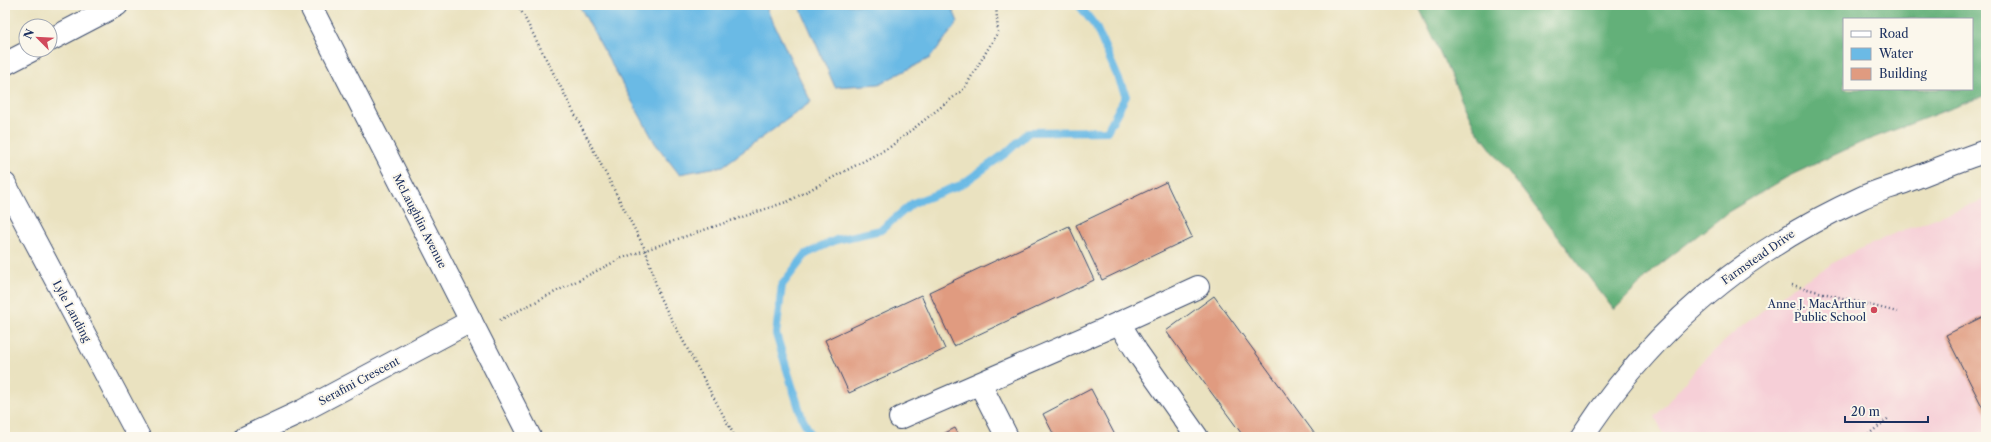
<svg xmlns="http://www.w3.org/2000/svg" width="1991" height="442" viewBox="0 0 1991 442" font-family="'Libre Caslon Text',serif">
	<style>
		.built { fill: #f6cfd7 }
		.forest { fill: #63b079; stroke: #3f706c; fill-rule: evenodd }
		.water { fill: #6bbae5; stroke: #4374a2 }
		.lines { fill: none; stroke-linecap: round; stroke-linejoin: round }
		.stream { stroke: #6bbae5; stroke-width: 8 }
		.building { fill: #e09b80 }
		.minor-casing { stroke: #3a4a6d; stroke-width: 24 }
		.path { stroke: #3a4a6d; stroke-width: 2.5; stroke-dasharray: 1 3; stroke-linecap: butt }
		.minor { stroke: #fff; stroke-width: 22 }
		.poi-dot { fill: #d1495b; stroke: #fbf7ec; stroke-width: 1.5 }
		.labels { text-anchor: middle; stroke-width: 4; stroke-linejoin: round; paint-order: stroke }
		.street-label { font-size: 11px; fill: #1b2f5e; stroke: #fbf7ec }
		.poi-label { font-size: 11px; fill: #1b2f5e; stroke: #fbf7ec; text-anchor: end }
	</style>
	<rect width="100%" height="100%" fill="#fbf7ec"/>
	<filter id="ink" filterUnits="userSpaceOnUse"><feTurbulence type="fractalNoise" baseFrequency=".025" numOctaves="2"/><feDisplacementMap in="SourceGraphic" scale="8" xChannelSelector="R" yChannelSelector="G"/><feConvolveMatrix kernelMatrix="1 2 1 2 8 2 1 2 1" color-interpolation-filters="sRGB"/></filter>
	<filter id="wash" filterUnits="userSpaceOnUse"><feTurbulence type="fractalNoise" baseFrequency=".012" numOctaves="4" result="noise"/><feDisplacementMap in="SourceGraphic" scale="16" xChannelSelector="R" yChannelSelector="G"/><feGaussianBlur stdDeviation="0.9" result="paint"/><feColorMatrix in="noise" values="0 0 0 0 0 0 0 0 0 0 0 0 0 0 0 0 0 1.4 0 .05"/><feComposite in="paint" operator="in"/></filter>
	<g filter="url(#wash)">
		<rect width="100%" height="100%" fill="#eae2c0"/>
		<path class="built" d="M1986,199V437H1665L1655,417L1703,361L1737,330L1789,290L1845,256L1893,234Z"/>
		<path class="forest" d="M1418,5H1986V95L1860,143L1789,176L1728,212L1658,266L1614,310L1475,128ZM1844,19H1972V89H1844Z"/>
		<g class="water">
			<path d="M579,5H765L811,102L723,166L679,174L655,143Z"/>
			<path d="M799,5H951L958,22L930,58L879,84L835,87Z"/>
		</g>
		<g class="lines">
			<path class="stream" d="M812,437L802,418L776,334L782,285L806,254L836,240L881,230L913,203L961,185L1006,153L1029,132L1107,131L1126,96L1096,27L1079,5"/>
		</g>
		<g id="blocks">
			<g class="building">
				<path d="M1166,182L1192,237L1102,280L1076,225Z"/>
				<path d="M1069,226L1094,280L954,346L929,292Z"/>
				<path d="M921,295L945,349L849,393L825,340Z"/>
				<path d="M1214,296L1317,437H1244L1166,331Z"/>
				<path d="M1986,315V414L1946,335Z"/>
				<path d="M1091,389L1116,437H1055L1043,414Z"/>
				<path d="M955,428L960,437H937Z"/>
			</g>
		</g>
	</g>
	<g filter="url(#ink)">
		<use href="#blocks" fill-opacity="0" stroke="#3a4a6d" stroke-width="1"/>
		<g class="lines">
			<defs>
				<g id="minor">
					<path d="M310,5L530,437"/>
					<path d="M50,40L117,5"/>
					<path d="M5,64L32,50"/>
					<path d="M5,184L139,437"/>
					<path d="M1119,323L1137,352L1197,437"/>
					<path d="M980,384L1007,437"/>
					<path d="M900,418L1119,323L1198,287"/>
					<path d="M246,437L302,411L471,321"/>
					<path d="M1582,437C1652,329 1745,251 1861,198C1876,191 1892,187 1907,181C1933,171 1959,160 1986,151"/>
				</g>
			</defs>
			<use href="#minor" class="minor-casing"/>
			<g class="path">
				<path d="M518,5L646,251L660,298L735,437"/>
				<path d="M1792,285L1897,312"/>
				<path d="M500,320L622,258L789,201L890,147L964,89L998,32L996,5"/>
				<path d="M1865,437L1890,417"/>
			</g>
			<use href="#minor" class="minor"/>
		</g>
	</g>
	<circle class="poi-dot" cx="1874" cy="310" r="4"/>
	<g class="labels">
		<g class="street-label">
			<text transform="translate(420 221) rotate(63)" y="4">McLaughlin Avenue</text>
			<text transform="translate(1758 257) rotate(-35)" y="4">Farmstead Drive</text>
			<text transform="translate(72 311) rotate(62)" y="4">Lyle Landing</text>
			<text transform="translate(359 381) rotate(-28)" y="4">Serafini Crescent</text>
		</g>
		<g class="poi-label">
			<text x="1866" y="308">Anne J. MacArthur<tspan x="1866" dy="13">Public School</tspan></text>
		</g>
	</g>
	<rect width="1991" height="442" fill="none" stroke="#fbf7ec" stroke-width="20"/>
	<rect x="1843" y="18" width="130" height="72" fill="#fbf7ec" stroke="#a1a7b3"/>
	<rect x="1851" y="31" width="20" height="6" fill="#ffffff" stroke="#a1a7b3"/>
	<text x="1879" y="38" font-size="12" fill="#1b2f5e">Road</text>
	<rect x="1851" y="48" width="20" height="12" fill="#6bbae5" stroke="#a1a7b3"/>
	<text x="1879" y="58" font-size="12" fill="#1b2f5e">Water</text>
	<rect x="1851" y="68" width="20" height="12" fill="#e09b80" stroke="#a1a7b3"/>
	<text x="1879" y="78" font-size="12" fill="#1b2f5e">Building</text>
	<g transform="translate(38 38) rotate(294)"><circle r="19" fill="#fbf7ec" stroke="#a1a7b3"/>
	<path d="M0-3L7 15L0 10L-7 15Z" fill="#d1495b"/>
	<text y="-6" font-size="11" font-weight="bold" text-anchor="middle" fill="#1b2f5e">N</text>
	</g>
	<path d="M1845 416v6h83v-6" fill="none" stroke="#1b2f5e" stroke-width="2"/>
	<text x="1851" y="416" font-size="12" fill="#1b2f5e" stroke="#fbf7ec" stroke-width="3" paint-order="stroke">20 m</text>
</svg>
